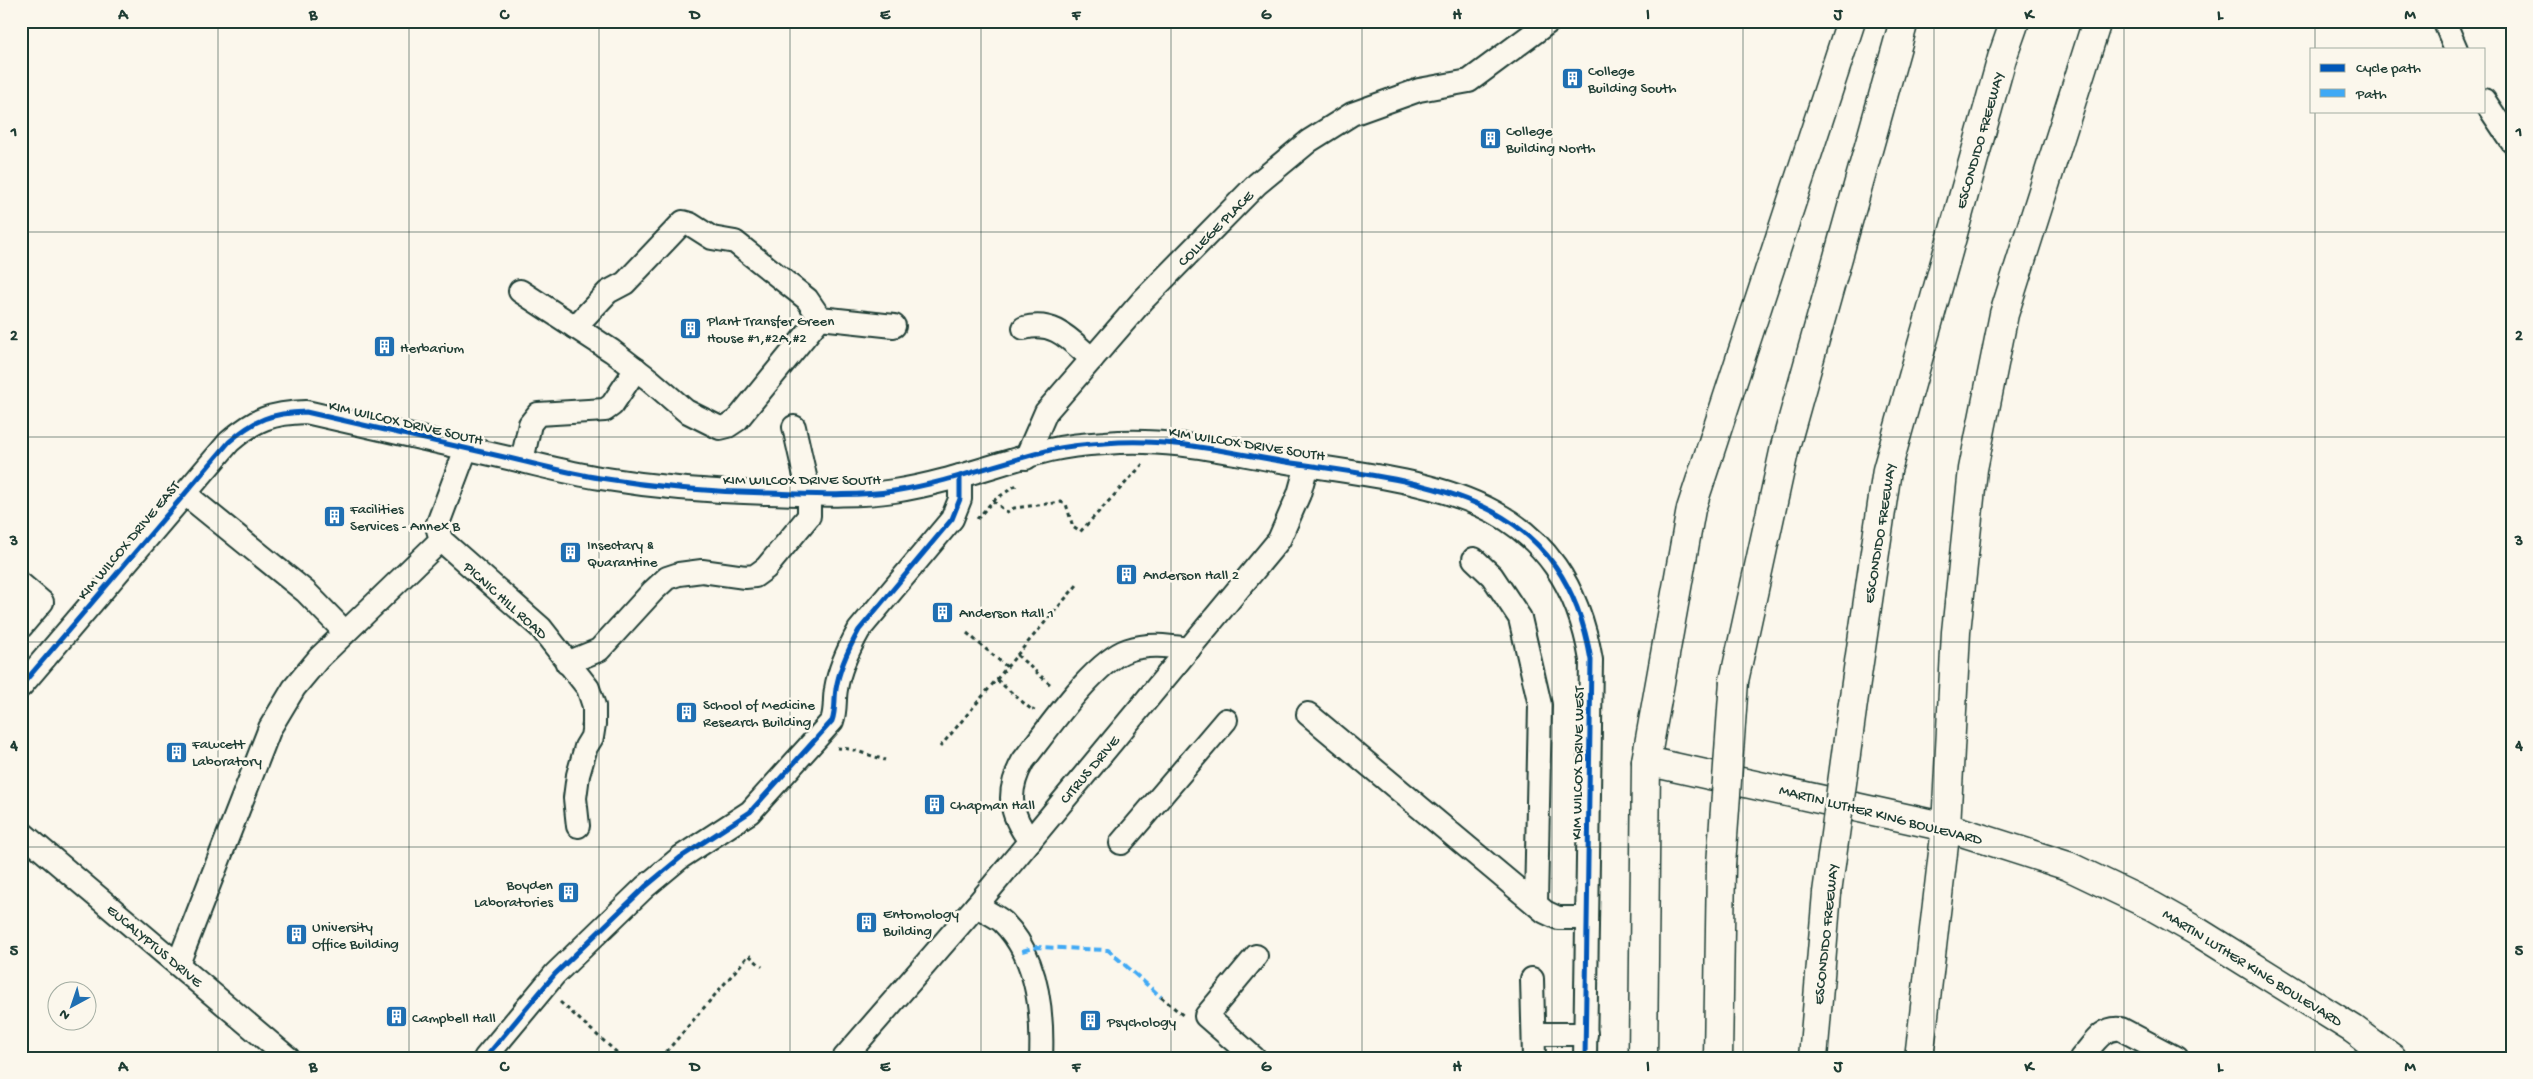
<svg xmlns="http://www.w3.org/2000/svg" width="2533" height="1079" viewBox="0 0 2533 1079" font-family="'Gochi Hand',sans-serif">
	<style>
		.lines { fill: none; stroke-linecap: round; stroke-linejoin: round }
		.minor-casing { stroke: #1f3d34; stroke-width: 26 }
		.major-casing { stroke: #1f3d34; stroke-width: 31 }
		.highway-casing { stroke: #1f3d34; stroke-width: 31 }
		.path { stroke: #1f3d34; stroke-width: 3; stroke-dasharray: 4 4; stroke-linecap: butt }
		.minor { stroke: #fbf7ec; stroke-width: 22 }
		.major { stroke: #fbf7ec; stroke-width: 28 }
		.highway { stroke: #fbf7ec; stroke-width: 28 }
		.highway-bridge-casing { stroke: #1f3d34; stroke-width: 31; stroke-linecap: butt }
		.highway-bridge { stroke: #fbf7ec; stroke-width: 28 }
		.quiet { stroke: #3fa9f5; stroke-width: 4; stroke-dasharray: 8 4; stroke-linecap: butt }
		.cycleway-casing { stroke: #fbf7ec; stroke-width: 8 }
		.cycleway { stroke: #0057b8; stroke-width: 5 }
		.grid { fill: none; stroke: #1f3d34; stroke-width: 1; stroke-opacity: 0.55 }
		.labels { text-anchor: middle; stroke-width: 5; stroke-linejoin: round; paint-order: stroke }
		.poi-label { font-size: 15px; fill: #1f3d34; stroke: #fbf7ec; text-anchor: start }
		.street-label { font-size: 15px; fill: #1f3d34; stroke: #fbf7ec }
		.neatline { fill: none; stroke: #1f3d34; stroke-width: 2 }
		.grid-label { font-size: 16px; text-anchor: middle; font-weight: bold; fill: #1f3d34 }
	</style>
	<rect width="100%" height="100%" fill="#fbf7ec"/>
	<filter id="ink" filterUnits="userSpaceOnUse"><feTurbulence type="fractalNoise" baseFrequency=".02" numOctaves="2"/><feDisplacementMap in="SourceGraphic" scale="10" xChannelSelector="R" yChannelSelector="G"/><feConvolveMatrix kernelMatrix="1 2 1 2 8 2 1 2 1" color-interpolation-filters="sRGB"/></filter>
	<g filter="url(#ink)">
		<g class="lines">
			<defs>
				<g id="minor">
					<path d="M2444,21L2456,49"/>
					<path d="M2484,100L2512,142"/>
					<path d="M520,291L612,351L650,380L686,411L720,428L728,426L737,420L820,318L894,326"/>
					<path d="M575,327L608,292L625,283L683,222L690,224L712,238L735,242L807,299L820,318"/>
					<path d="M1024,328C1055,320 1070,340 1092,359"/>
					<path d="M1026,458L1046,412L1143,300L1257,184L1309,141L1352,114L1419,90L1469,81L1550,21"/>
					<path d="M522,461L530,424L538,414L605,410L612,405L636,369"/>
					<path d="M184,493L306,592L345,632"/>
					<path d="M441,540L541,628L588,688L594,706V724L592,737L586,747L578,775L575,798L578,826"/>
					<path d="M1474,559L1492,576L1520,618L1540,705L1536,904"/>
					<path d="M21,584L42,602L21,627"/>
					<path d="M567,663L599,650L653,591L667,578L679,574L702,571L745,577L755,576L766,568L809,516V494L794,427"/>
					<path d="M21,686L229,442C255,419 272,413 306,412C372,427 438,442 504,457C536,464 568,473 600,478C655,487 712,492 768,493C809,494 853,497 894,491C947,483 998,463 1050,450C1067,446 1087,444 1105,443C1167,437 1226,452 1286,462C1428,484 1562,490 1591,660L1585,1058"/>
					<path d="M1308,714L1545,912L1558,918H1587"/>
					<path d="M21,832L288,1058"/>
					<path d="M1030,841C1009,813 1006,792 1023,761C1046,732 1094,661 1128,650C1149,643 1168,646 1189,649"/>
					<path d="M1121,843L1226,720"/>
					<path d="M976,906C985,911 996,916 1003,922C1038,957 1043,1012 1041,1058"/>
					<path d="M178,964L270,728L294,688L319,658L441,540L437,526L466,449"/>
					<path d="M1532,979L1534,1058"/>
					<path d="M1534,1034H1586"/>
					<path d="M485,1058L555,974L645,887L681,857L750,812L832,721C836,710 834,700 836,689C839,669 849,648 859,630L952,519L960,499V476"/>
					<path d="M844,1058L976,906L1279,540L1299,494L1307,465"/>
					<path d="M1254,1058L1206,1016L1256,956"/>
					<path d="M2081,1058C2093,1045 2102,1026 2121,1029L2176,1058"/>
				</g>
				<path id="major" d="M1646,761L1946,827L2068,866L2152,906L2198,932L2353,1029L2392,1058"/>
				<g id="highway">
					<path d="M1734,681L1785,447L1904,21"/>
					<path d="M1852,710L1887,470L2002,58L2015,21"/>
					<path d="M1643,1058L1646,761L1691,509L1851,21"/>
					<path d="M1718,1058L1721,865"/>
					<path d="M1813,1058L1827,893"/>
					<path d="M1919,1058L1946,827L1956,632L1973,469L2004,314L2097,21"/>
				</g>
			</defs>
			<use href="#minor" class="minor-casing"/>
			<use href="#major" class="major-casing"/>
			<use href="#highway" class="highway-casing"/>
			<g class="path">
				<path d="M993,501L1018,484"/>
				<path d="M977,519L993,501L1007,512L1014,508L1061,502L1066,504L1073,527L1080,532L1144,463"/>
				<path d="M967,633L1007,667"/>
				<path d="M1017,655L1077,585"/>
				<path d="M997,680L1033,711L1034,709"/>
				<path d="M940,747L1017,655L1052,686"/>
				<path d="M837,748L850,749L885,760"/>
				<path d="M1161,997L1185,1017"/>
				<path d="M560,1002L623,1058"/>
				<path d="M661,1058L749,955L762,967"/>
			</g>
			<use href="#minor" class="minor"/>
			<use href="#major" class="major"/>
			<use href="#highway" class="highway"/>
			<defs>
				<g id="highway-bridge">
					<path d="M1721,865L1734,681"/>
					<path d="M1827,893L1852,710"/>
				</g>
			</defs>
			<use href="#highway-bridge" class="highway-bridge-casing"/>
			<use href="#highway-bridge" class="highway-bridge"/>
			<path class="quiet" d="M1022,951L1037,947L1108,950L1161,997"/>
			<defs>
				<g id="cycleway">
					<path d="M21,686L229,442C255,419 272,413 306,412C372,427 438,442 504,457C536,464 568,473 600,478C655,487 712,492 768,493C809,494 853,497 894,491C947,483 998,463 1050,450C1067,446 1087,444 1105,443C1167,437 1226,452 1286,462C1428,484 1562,490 1591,660L1585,1058"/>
					<path d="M485,1058L555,974L645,887L681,857L750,812L832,721C836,710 834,700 836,689C839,669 849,648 859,630L952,519L960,499V476"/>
				</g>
			</defs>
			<use href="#cycleway" class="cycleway-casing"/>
			<use href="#cycleway" class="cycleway"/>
		</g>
	</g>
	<path class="grid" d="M218,21V1058M409,21V1058M599,21V1058M790,21V1058M981,21V1058M1171,21V1058M1362,21V1058M1552,21V1058M1743,21V1058M1934,21V1058M2124,21V1058M2315,21V49M2315,111V1058M21,232H2512M21,437H2512M21,642H2512M21,847H2512"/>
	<defs>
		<symbol id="building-square" viewBox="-11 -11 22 22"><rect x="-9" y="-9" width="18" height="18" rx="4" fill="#1f6fb2" stroke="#fbf7ec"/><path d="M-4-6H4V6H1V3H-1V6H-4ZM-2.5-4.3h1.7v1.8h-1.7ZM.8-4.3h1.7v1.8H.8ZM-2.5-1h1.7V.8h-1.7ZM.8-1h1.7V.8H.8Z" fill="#fff"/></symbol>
	</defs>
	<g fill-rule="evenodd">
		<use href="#building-square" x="1560" y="66" width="25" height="25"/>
		<use href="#building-square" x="1478" y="126" width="25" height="25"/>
		<use href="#building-square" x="678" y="316" width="25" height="25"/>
		<use href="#building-square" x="372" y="334" width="25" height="25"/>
		<use href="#building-square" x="322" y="504" width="25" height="25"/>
		<use href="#building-square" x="558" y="540" width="25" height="25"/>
		<use href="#building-square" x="1114" y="562" width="25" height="25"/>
		<use href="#building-square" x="930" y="600" width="25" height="25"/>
		<use href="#building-square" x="674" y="700" width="25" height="25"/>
		<use href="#building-square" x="164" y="740" width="25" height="25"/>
		<use href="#building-square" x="922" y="792" width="25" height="25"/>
		<use href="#building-square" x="556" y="880" width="25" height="25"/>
		<use href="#building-square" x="854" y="910" width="25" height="25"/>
		<use href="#building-square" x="284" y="922" width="25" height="25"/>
		<use href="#building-square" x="384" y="1004" width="25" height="25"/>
		<use href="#building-square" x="1078" y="1008" width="25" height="25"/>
	</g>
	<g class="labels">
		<g class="poi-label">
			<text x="1588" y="75">College<tspan x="1588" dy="17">Building South</tspan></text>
			<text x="1506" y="135">College<tspan x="1506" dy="17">Building North</tspan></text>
			<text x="707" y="325">Plant Transfer Green<tspan x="707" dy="17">House #1,#2A,#2</tspan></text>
			<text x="400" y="352">Herbarium</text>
			<text x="350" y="513">Facilities<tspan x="350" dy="17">Services - Annex B</tspan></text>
			<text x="587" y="549">Insectary &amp;<tspan x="587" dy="17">Quarantine</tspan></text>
			<text x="1143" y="579">Anderson Hall 2</text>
			<text x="959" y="617">Anderson Hall 1</text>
			<text x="703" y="709">School of Medicine<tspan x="703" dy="17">Research Building</tspan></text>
			<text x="192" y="748">Fawcett<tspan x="192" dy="17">Laboratory</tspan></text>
			<text x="950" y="809">Chapman Hall</text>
			<text x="553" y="889" text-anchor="end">Boyden<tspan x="553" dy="17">Laboratories</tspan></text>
			<text x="883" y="918">Entomology<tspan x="883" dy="17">Building</tspan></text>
			<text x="312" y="931">University<tspan x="312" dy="17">Office Building</tspan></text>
			<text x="412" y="1022">Campbell Hall</text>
			<text x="1107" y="1026">Psychology</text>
		</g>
		<g class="street-label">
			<text transform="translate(1979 140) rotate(-74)" y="5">ESCONDIDO FREEWAY</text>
			<text transform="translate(1215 228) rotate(-45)" y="5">COLLEGE PLACE</text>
			<text transform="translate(406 422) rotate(13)" y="5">KIM WILCOX DRIVE SOUTH</text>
			<text transform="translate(1247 443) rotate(9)" y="5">KIM WILCOX DRIVE SOUTH</text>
			<text x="802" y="484">KIM WILCOX DRIVE SOUTH</text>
			<text transform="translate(1879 533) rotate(-81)" y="5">ESCONDIDO FREEWAY</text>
			<text transform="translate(128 540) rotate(-50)" y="5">KIM WILCOX DRIVE EAST</text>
			<text transform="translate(506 600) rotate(42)" y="5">PICNIC HILL ROAD</text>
			<text transform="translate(1577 763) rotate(-89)" y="5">KIM WILCOX DRIVE WEST</text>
			<text transform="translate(1089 769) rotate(-50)" y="5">CITRUS DRIVE</text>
			<text transform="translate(1881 814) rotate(14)" y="5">MARTIN LUTHER KING BOULEVARD</text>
			<text transform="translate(1825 934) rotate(-84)" y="5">ESCONDIDO FREEWAY</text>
			<text transform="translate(155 945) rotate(40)" y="5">EUCALYPTUS DRIVE</text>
			<text transform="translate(2253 967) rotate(32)" y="5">MARTIN LUTHER KING BOULEVARD</text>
		</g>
	</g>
	<rect width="2533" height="1079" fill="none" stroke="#fbf7ec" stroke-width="55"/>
	<rect x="2310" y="48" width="175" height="65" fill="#fbf7ec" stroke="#a3ada2"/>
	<rect x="2320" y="64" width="25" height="8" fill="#0057b8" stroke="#a3ada2"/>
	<text x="2356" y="72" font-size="15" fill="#1f3d34">Cycle path</text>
	<rect x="2320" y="89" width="25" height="8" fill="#3fa9f5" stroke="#a3ada2"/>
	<text x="2356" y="98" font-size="15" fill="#1f3d34">Path</text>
	<g transform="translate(72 1006) rotate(220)"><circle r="24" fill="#fbf7ec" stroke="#a3ada2"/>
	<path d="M0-4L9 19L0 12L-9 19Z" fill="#1f6fb2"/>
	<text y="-8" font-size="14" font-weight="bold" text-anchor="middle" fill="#1f3d34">N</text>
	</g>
	<rect x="28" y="28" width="2478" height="1024" class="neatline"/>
	<g class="grid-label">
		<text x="123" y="19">A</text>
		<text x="313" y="19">B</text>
		<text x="504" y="19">C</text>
		<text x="695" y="19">D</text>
		<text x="885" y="19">E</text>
		<text x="1076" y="19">F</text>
		<text x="1266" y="19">G</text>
		<text x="1457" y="19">H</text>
		<text x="1648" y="19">I</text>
		<text x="1838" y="19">J</text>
		<text x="2029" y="19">K</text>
		<text x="2220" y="19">L</text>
		<text x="2410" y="19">M</text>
		<text x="14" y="136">1</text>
		<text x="2519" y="136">1</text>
		<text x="14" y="340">2</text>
		<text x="2519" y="340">2</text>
		<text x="14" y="545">3</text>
		<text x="2519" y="545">3</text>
		<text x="14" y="750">4</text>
		<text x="2519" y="750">4</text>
		<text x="14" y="955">5</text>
		<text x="2519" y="955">5</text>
		<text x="123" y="1071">A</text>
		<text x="313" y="1071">B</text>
		<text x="504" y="1071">C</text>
		<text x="695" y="1071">D</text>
		<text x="885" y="1071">E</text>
		<text x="1076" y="1071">F</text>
		<text x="1266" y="1071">G</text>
		<text x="1457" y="1071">H</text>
		<text x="1648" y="1071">I</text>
		<text x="1838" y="1071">J</text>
		<text x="2029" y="1071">K</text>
		<text x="2220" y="1071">L</text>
		<text x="2410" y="1071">M</text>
	</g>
</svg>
